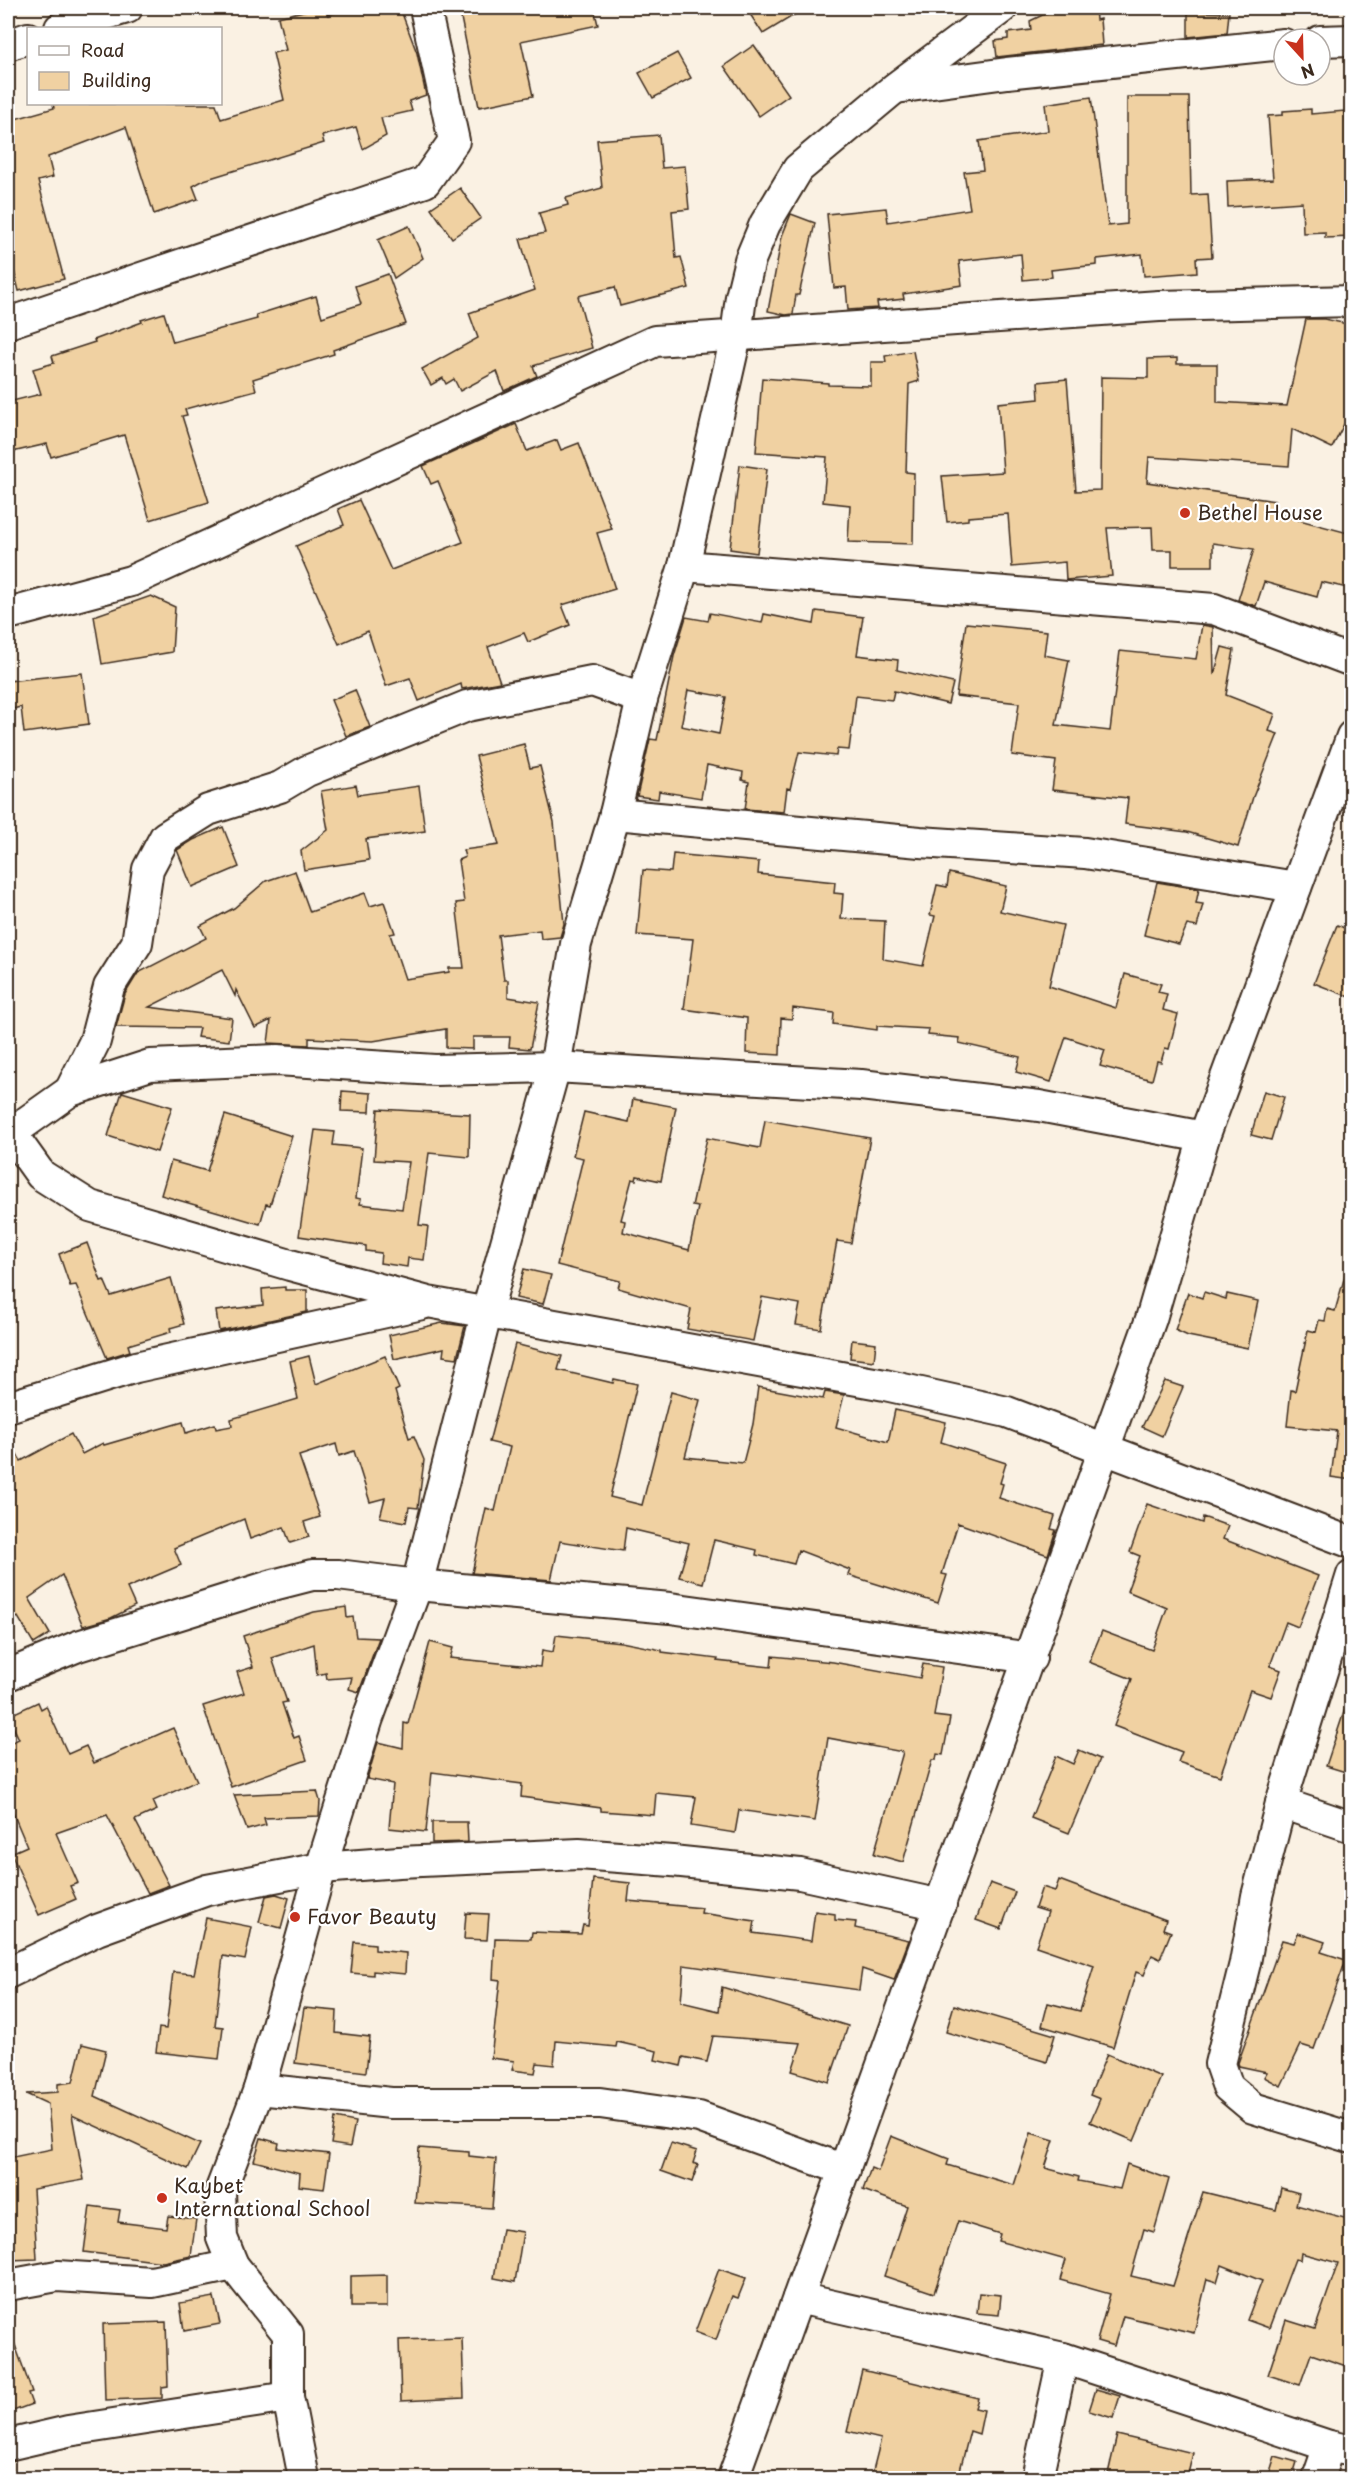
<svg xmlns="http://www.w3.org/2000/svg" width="1359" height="2486" viewBox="0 0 1359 2486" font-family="'Playpen Sans',sans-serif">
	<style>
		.building { fill: #f0d1a2; stroke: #3b2a1e; stroke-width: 1.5; fill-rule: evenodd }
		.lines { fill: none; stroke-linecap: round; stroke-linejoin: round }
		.minor-casing { stroke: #3b2a1e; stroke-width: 34 }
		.minor { stroke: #fff; stroke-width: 30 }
		.poi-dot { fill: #c8321e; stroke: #fff; stroke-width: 2 }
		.labels { text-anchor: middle; stroke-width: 4.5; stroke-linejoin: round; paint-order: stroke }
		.poi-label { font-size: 20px; fill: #3b2a1e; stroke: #fff; text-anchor: start }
	</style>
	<rect width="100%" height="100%" fill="#faf1e3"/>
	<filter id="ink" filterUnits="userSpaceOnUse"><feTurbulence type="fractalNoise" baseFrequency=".0167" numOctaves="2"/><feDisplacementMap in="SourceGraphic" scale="12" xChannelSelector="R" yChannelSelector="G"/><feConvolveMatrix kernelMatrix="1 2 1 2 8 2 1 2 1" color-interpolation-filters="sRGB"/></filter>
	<g filter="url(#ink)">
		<g class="building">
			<path d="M316,8H326L328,15L348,8H400L417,53L426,95L409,101L412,111L381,118L386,136L363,149L356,127L322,136L324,143L204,180L193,186L198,199L154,214L126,127L48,157L53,177L38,181L64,279L19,291L8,246V121L54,108L53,104H216L221,119L284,100L273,53L286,50L278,17Z"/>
			<path d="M459,8H594L598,25L521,41L533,96L479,107Z"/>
			<path d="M746,8H806L763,34Z"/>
			<path d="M1057,8H1095L1096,20L1100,19L1102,45L997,57L995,41L1008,39V33L1031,30L1030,21Z"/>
			<path d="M1188,12L1229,13L1227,33L1188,37Z"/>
			<path d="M754,45L789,95L759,116L724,66Z"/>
			<path d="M677,53L691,78L653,98L639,73Z"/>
			<path d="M1091,97L1108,226L1127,224V97H1189L1191,195L1208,194L1212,257L1196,258L1197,272L1144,276L1142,254L1097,259V265L1051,270L1052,277L1023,280L1021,254L959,261L962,285L903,294L904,299L877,302L878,308L848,310L846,287L834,288L827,214L886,208L888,222L970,209L964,172L983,170L979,141L1048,131L1045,104Z"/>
			<path d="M1311,109V114L1345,111L1352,171V237L1325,238V232L1303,233L1302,202L1228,207L1227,181L1273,179L1268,116L1283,115V111Z"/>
			<path d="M659,135L662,168L685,166L689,209L672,211L676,258L681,257L689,288L620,306L615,287L578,296L592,348L533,366L537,376L504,391L497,371L460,391L454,379L446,384L443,378L431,385L422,369L478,338L469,313L535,290L520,239L545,233L539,213L568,205L566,198L602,188L597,140Z"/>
			<path d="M460,188L481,218L452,238L431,208Z"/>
			<path d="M791,214L815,223L799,295H796L793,314L786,315L768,311L782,236Z"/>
			<path d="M409,226L423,258L394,278L378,240Z"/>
			<path d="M388,274L406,324L333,350L334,354L253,379L256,390L185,409L187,415L182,416L209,502L150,520L124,435L51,457L47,444L8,453V402L41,394L33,369L54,363L52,356L95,342L94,340L142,322L141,320L164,313L173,342L257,319L256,315L316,296L322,317L361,304L355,286Z"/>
			<path d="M1306,319H1324L1352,325V408L1332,448L1292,429L1289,466L1149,457L1147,482L1275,501L1273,513L1352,534V589L1321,582L1317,597L1264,582L1256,606L1238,600L1254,549L1213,543V566H1172V550H1153L1152,527L1107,528L1112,576L1066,580L1065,562L1012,567L1008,514L968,517V520L947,522L942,476L1003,472L998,403L1039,399L1038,382L1067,379L1076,491L1100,490L1101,377L1148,378V359L1177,358V364H1217V402L1287,406Z"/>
			<path d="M913,351L919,381L909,384L906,472L914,473L913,544L848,542L850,505L823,502L827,457L756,452L762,378L828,383V385L871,386V362H886L885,356Z"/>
			<path d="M516,424L527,451L557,440L561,450L579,443L612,529L597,533L615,589L562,605L570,625L528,642L524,633L488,647L500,682L462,689L461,684L419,701L410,678L386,686L368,631L339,644L296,546L344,525L338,509L359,500L391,570L463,542L438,481L431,484L423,466Z"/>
			<path d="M740,465L767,469L757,553L730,549Z"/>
			<path d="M151,596L175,607L172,652L102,664L94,616Z"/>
			<path d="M816,611L863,617L857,655L898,660L897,670L953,683L948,704L894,691L892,700L856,696L849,750L837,749L836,756L799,752L790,789L787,788L784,812L745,809L749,782L742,780L743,772L707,765L701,798L659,791L658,799L637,796L650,739L657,740L674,656L686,617L708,621L710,613L762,623L764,614L814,624ZM688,690L726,697L719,734L681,726Z"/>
			<path d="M966,623L1047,631L1044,655L1069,660L1056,725L1110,731L1120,651L1196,659L1202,625L1213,627L1214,675L1222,647L1234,650L1226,695L1275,714L1269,731L1278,734L1253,797L1238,847L1187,832L1125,824L1128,798L1052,790L1056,761L1012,755L1019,703L956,696Z"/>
			<path d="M82,673L89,724L24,733L21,707L8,710V681Z"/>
			<path d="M355,690L370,727L346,736L331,700Z"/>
			<path d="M524,744L530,768L540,766L554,822L564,924L560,937L541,939L540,930L498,935L504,980H508V997L539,1002L530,1049L509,1047L510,1037H473V1049L446,1048V1029L373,1041L309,1038V1045L268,1043L271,1020L255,1028L236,990L235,996L222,970L149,1007L232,1018L229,1041L197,1037L199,1028L116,1027L125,994L138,973L206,938L200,926L234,908L266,881L295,871L310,912L365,893L370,906L384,902L395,933L390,934L405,979L449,972V968H464L456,903L464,902L458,860L465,857L463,850L499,845L476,756Z"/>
			<path d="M356,785L358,795L419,786L425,831L366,839L369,860L304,870L301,851L328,830L321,791Z"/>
			<path d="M223,827L239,867L192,887L177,850L193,840Z"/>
			<path d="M673,854L759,862L758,874L835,882L834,893L843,894L841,919L885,921L883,959L923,966L935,916L930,915L937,885L947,887L949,873L1006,886L1000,911L1063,925L1049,986L1116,1008L1125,974L1161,984L1158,992L1167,994L1163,1010L1178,1014L1169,1049L1165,1048L1161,1062L1157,1061L1152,1080L1100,1066L1105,1050L1066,1037L1051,1082L1016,1072L1020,1057L959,1043L960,1038L928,1035L929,1029L877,1026V1030L833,1024L834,1013L793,1008L792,1019L781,1018L780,1055L746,1053L747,1018L684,1009L693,939L637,935L643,870L671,872Z"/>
			<path d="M1157,882L1199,889L1196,903L1203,904L1197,927L1187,925L1179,944L1144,935Z"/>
			<path d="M1337,925L1352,931V998L1314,983Z"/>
			<path d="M342,1091L371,1093L370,1112L341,1111Z"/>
			<path d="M1264,1091L1284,1097L1271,1140L1251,1135Z"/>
			<path d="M122,1092L172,1107L157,1152L108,1136Z"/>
			<path d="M633,1099L676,1107L661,1181L637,1176L636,1180L632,1179L621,1220L625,1221L623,1232L689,1250L698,1207L692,1206L707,1138L760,1148L765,1120L870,1138L851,1243L837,1241L821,1329L796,1325L800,1304L762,1297L753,1341L687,1329L691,1309L618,1288L620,1281L557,1265L583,1158L573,1156L584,1112L629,1122Z"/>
			<path d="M378,1109L470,1114L469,1157L429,1153L419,1225L428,1226L424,1260L408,1258L407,1267L380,1263L381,1253L366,1251V1246L299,1236L315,1130L335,1132L333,1145L362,1148L356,1198L361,1199L360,1204L402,1209L409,1162L374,1160Z"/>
			<path d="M225,1115L292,1136L270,1205L266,1204L260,1224L161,1195L171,1161L207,1171Z"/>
			<path d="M87,1243L101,1281L104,1280L111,1296L171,1278L184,1324L170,1328L171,1332L128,1345L130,1351L107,1358L76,1285L70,1286L59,1254Z"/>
			<path d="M524,1269L551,1275L543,1304L516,1298Z"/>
			<path d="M1346,1272L1352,1273V1480L1331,1477L1337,1431L1287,1426L1291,1390L1295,1391L1308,1330L1316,1332L1319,1320L1325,1321L1327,1309L1335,1311Z"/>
			<path d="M285,1287V1290H307V1312L219,1331L216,1311L263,1305L262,1289Z"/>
			<path d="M1204,1292L1226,1299L1227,1294L1258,1301L1248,1348L1188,1336L1175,1330L1188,1293L1202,1298Z"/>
			<path d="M442,1323L465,1326L457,1358L443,1356L444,1348L394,1359L389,1335Z"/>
			<path d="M852,1340L876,1343L874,1361L850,1358Z"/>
			<path d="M515,1344L562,1356L558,1370L613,1383L614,1379L637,1384L610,1497L642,1505L671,1392L700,1400L685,1457L743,1463L753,1424L758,1387L823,1399L825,1392L844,1395L836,1427L888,1442L895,1410L946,1422L941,1442L1006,1463L1000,1483L1003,1484L999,1498L1055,1516L1051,1529L1056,1530L1048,1555L958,1523L942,1574L947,1575L938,1603L848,1575L850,1570L798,1550L794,1564L756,1555L757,1550L714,1540L703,1583L679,1577L689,1543L626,1528L623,1551L560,1541L551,1580L472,1573L486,1508L495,1511L510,1447L489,1442Z"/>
			<path d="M309,1356L316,1384L385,1356L399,1389L395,1391L409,1438L414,1436L424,1460L418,1508L409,1507L406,1522L380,1517L385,1498L370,1502L354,1451L339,1456L336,1444L299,1456L320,1517L304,1522L309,1537L290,1543L284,1527L250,1539L244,1519L174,1548L181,1565L127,1588L135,1606L111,1618L83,1626L62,1575L29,1598L50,1634L34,1644L18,1617L8,1624V1438L21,1461L71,1434L82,1454L103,1443L104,1445L183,1422L186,1433L215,1424L216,1429L232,1426L231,1419L298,1399L290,1361Z"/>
			<path d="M1165,1381L1183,1387L1162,1436L1142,1427Z"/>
			<path d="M1147,1504L1202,1523L1203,1517L1228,1526L1223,1539L1318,1576L1298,1627L1286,1622L1270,1666L1281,1670L1271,1697L1250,1690L1220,1776L1178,1762L1182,1752L1114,1726L1132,1679L1089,1662L1102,1631L1152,1650L1167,1608L1127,1591L1140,1556L1130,1552Z"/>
			<path d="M346,1607L347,1618L353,1617L356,1637L379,1638L359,1692L349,1689L352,1677L327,1679L326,1673L317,1675L314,1644L272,1658L287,1702L282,1703L294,1738L299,1736L307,1760L231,1787L203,1706L244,1693L237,1672L253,1667L243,1636L314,1612Z"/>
			<path d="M556,1635L621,1642L662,1650V1652L718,1659L717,1661L771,1667L772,1656L833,1662L920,1678L923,1664L942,1667L934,1716L950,1718L943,1755L937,1754L936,1760H932L903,1862L874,1854L903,1752L828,1738L815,1821L739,1810L735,1833L691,1826L696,1797L656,1793L654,1815L601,1811V1808L521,1797L522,1784L432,1772L426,1832L389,1828L393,1784L367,1779L378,1742L403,1748L404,1723L408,1724L430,1642L453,1648L450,1658L540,1667L542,1650L553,1652Z"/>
			<path d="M1348,1700L1352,1701V1774L1326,1766Z"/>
			<path d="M38,1702L41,1709L46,1706L68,1754L86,1746L94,1763L173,1728L197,1781L153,1801L157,1810L135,1820L169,1885L148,1893L107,1815L56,1833L78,1883L70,1886L76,1899L39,1915L11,1853L27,1846L13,1813L8,1815V1744L19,1739L8,1716Z"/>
			<path d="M1079,1750L1100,1759L1069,1833L1031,1818L1056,1756L1073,1764Z"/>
			<path d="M317,1791L320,1801L319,1816L264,1818L266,1825L247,1830L234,1795Z"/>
			<path d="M432,1822H467L468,1842L432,1843Z"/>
			<path d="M593,1879L630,1883L628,1901L702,1908L701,1913L755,1921L753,1933L811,1941L815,1911L835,1914V1920L856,1922L855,1928L909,1940L894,1980L862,1969L859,1990L684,1965L681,2002L719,2011L722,1987L848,2026L829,2082L792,2071L801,2043L713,2036L707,2062L683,2057L681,2066L655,2060L657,2051L617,2042L616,2047L556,2041L554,2065L537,2063L535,2073L512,2070L514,2061L491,2058L500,1980L493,1979L495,1938L531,1939L532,1932L581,1934L583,1925L588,1926Z"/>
			<path d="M1059,1880L1166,1920L1163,1929L1171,1932L1160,1959L1152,1955L1144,1975L1136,1972L1113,2047L1042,2026L1048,2003L1080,2011L1094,1966L1036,1946L1048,1912L1035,1908L1042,1887L1055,1891Z"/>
			<path d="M990,1883L1015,1892L1001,1929L976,1920Z"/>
			<path d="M276,1894L289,1898L281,1928L259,1922L266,1896Z"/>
			<path d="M466,1913L489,1914L487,1940L464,1939Z"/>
			<path d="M206,1918L252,1927L245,1960L223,1956L215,2026L223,2027L219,2059L156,2052L159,2028L166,2029L173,1972L194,1974Z"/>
			<path d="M1298,1933L1325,1942L1321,1952L1346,1960L1314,2049L1301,2045L1281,2086L1264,2077L1267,2072L1239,2066L1238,2063L1282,1940L1294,1943Z"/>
			<path d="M354,1942L375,1944V1950L406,1953L405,1974L373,1971V1975L351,1973Z"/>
			<path d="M954,2005L1055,2035L1047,2062L946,2032Z"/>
			<path d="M304,2008L337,2011L336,2033L370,2037L366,2072L295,2063Z"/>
			<path d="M82,2044L106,2050L95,2096L200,2144L188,2169L72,2115L84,2180L33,2189L37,2259L8,2260V2158L52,2149L48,2104L26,2094L58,2092V2084L73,2082Z"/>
			<path d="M1107,2054L1161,2077L1134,2141L1090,2122L1100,2099L1090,2095Z"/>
			<path d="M335,2118L355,2122L350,2147L331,2144Z"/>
			<path d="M1031,2133L1054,2140L1045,2168L1079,2177L1078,2181L1120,2189L1127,2164L1169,2179L1154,2232L1144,2229L1131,2276L1173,2286L1203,2192L1276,2210L1281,2188L1299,2193L1296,2205L1352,2220V2349L1346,2366L1311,2354L1300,2385L1268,2375L1286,2320L1315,2329L1338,2263L1301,2253L1300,2260L1295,2259L1269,2328L1247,2320L1262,2281L1222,2265L1217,2282L1207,2279L1194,2333L1123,2316L1114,2346L1097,2341L1110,2294L1060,2280L1066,2260L998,2241L1000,2234L958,2221L934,2293L884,2276L907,2206L863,2190L871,2168L878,2171L891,2136L949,2159L947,2165L1014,2185Z"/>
			<path d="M261,2138L279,2143L278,2148L329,2154L324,2189L299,2186L300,2173L254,2161Z"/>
			<path d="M671,2143L697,2151L693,2163L698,2165L692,2182L661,2171Z"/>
			<path d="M419,2148L469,2152V2156L496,2159L492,2208L415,2203Z"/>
			<path d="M90,2206L120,2210L118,2222L166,2228L168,2216L196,2219L191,2256L163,2262L84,2252Z"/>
			<path d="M502,2229L523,2232L515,2282L494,2278Z"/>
			<path d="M719,2269L746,2278L738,2298L732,2296L716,2340L695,2332Z"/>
			<path d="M387,2275V2307H351V2276Z"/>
			<path d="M979,2293L1001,2295L999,2315L977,2313Z"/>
			<path d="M214,2297L220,2324L184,2331L180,2303Z"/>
			<path d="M166,2322L168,2386L162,2387V2398L105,2400L103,2324Z"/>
			<path d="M8,2331H10L32,2392L28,2393L32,2404L8,2413Z"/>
			<path d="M462,2338L464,2398L401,2401L399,2340Z"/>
			<path d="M862,2370L978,2398L975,2408L984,2410L979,2434L970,2431L958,2478H871L881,2439L847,2431Z"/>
			<path d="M1096,2389L1120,2396L1113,2418L1089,2411Z"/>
			<path d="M1117,2435L1193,2453L1187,2478H1107Z"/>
			<path d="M1275,2456L1297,2462L1292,2478H1268Z"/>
		</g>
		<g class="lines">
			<defs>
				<g id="minor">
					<path d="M60,28L127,8"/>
					<path d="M1320,41L1352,40"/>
					<path d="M8,45L28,38"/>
					<path d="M896,88L1007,73L1284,44"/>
					<path d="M8,323L425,182L454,141L425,8"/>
					<path d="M684,566L1214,609L1352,661"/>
					<path d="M8,614L131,581L655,341L1159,306L1352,301"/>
					<path d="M615,814L920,842L1085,853L1296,887"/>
					<path d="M70,1091L95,1041L109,987L137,943L148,869L165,837L208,810L280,787L307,771L467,706L592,681L642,699"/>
					<path d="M8,1129L41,1175L90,1206L290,1265L428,1302L885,1385L1007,1412L1352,1543"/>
					<path d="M8,1135L70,1091L150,1065L277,1060L435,1070L555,1067L861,1085L1039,1106L1204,1137"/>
					<path d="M8,1407L136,1367L422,1304"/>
					<path d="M1352,1575L1281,1803L1257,1896L1245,1963L1220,2064L1228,2087L1253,2108L1352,2138"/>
					<path d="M8,1675L78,1646L273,1585L312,1575H338L417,1585L670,1608L1031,1658"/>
					<path d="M1281,1803L1352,1827"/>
					<path d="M8,1973L97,1930L207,1890L321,1868L399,1862L579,1854L672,1861L800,1874L941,1905"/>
					<path d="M259,2089L391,2103H600L699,2117L845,2170"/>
					<path d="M8,2285L57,2276L152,2282L233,2265"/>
					<path d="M798,2298L1063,2358L1329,2446L1352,2451"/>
					<path d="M8,2445L68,2431L288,2397"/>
					<path d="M304,2478L288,2397V2334L233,2265L222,2238L220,2192L259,2089L321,1868L368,1718L417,1585L487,1311L555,1067L576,944L615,814L642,699L684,566L736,336L741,297L750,260L765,224L798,169L895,88L1002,8"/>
					<path d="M733,2478L1151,1319L1204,1137L1352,736"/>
					<path d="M1037,2478L1063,2358"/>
					<path d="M1318,2478L1329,2446"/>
				</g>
			</defs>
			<use href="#minor" class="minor-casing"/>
			<use href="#minor" class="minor"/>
		</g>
	</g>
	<g class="poi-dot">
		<circle cx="1185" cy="513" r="6"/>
		<circle cx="295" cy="1917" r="6"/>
		<circle cx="162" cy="2198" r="6"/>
	</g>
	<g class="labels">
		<g class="poi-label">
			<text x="1197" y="520">Bethel House</text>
			<text x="307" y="1924">Favor Beauty</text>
			<text x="174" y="2193">Kaybet<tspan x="174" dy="23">International School</tspan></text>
		</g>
	</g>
	<rect width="1359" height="2486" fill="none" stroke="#fff" stroke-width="30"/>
	<rect x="15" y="15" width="1329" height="2456" fill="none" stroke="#3b2a1e" stroke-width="2" filter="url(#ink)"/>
	<rect x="27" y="27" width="195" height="78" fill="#ffffff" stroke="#b1aaa5" stroke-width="1.5"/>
	<rect x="39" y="46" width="30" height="9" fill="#ffffff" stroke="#b1aaa5" stroke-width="1.5"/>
	<text x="81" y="57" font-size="18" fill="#3b2a1e">Road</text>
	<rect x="39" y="72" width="30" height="18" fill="#f0d1a2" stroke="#b1aaa5" stroke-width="1.5"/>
	<text x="81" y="87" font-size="18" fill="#3b2a1e">Building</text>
	<g transform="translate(1302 57) rotate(158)"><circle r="28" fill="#ffffff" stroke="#b1aaa5" stroke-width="1.5"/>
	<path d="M0-4.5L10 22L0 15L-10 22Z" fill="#c8321e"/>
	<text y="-9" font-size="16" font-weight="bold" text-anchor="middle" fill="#3b2a1e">N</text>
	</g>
</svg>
